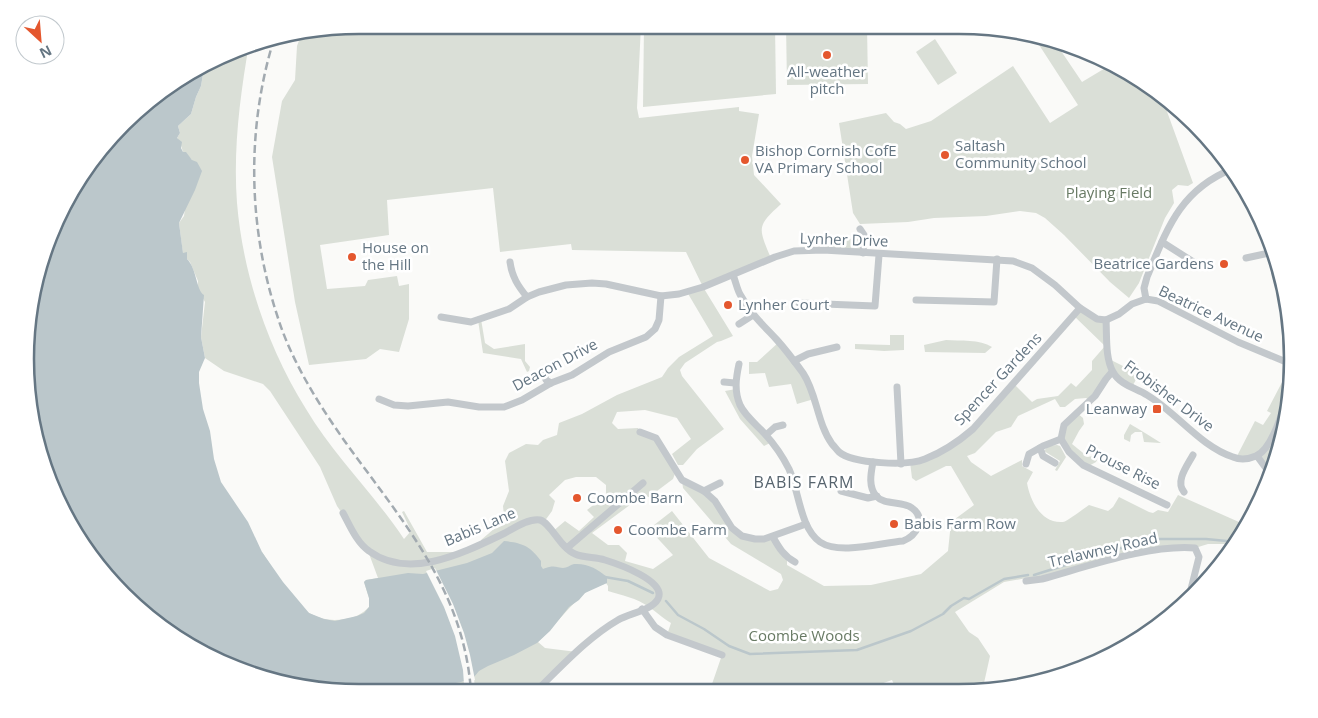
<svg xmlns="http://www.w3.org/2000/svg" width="1318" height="718" viewBox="0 0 1318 718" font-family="'Open Sans',sans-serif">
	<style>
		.green { fill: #dadfd7; fill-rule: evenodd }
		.water { fill: #bbc7cb }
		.pier { fill: #fafaf8 }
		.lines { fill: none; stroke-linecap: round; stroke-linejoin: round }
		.stream { stroke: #bbc7cb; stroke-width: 2.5 }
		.minor { stroke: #c3c8cc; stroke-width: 7 }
		.rail { stroke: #a2aab0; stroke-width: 2.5; stroke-dasharray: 8 4; stroke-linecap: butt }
		.poi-dot { fill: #e4572e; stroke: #fff; stroke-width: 2 }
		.labels { text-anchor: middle; stroke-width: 5; stroke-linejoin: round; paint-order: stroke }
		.poi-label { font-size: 15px; fill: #657683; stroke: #fff; text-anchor: start }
		.park-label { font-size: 15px; fill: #687a64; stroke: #fff }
		.street-label { font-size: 15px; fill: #657683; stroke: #fff }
		.neighbourhood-label { font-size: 16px; letter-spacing: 1px; fill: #57646e; stroke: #fff }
		.rim { fill: none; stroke: #657683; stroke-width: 2.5 }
	</style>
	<rect width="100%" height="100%" fill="#fafaf8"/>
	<g class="green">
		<path d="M359,25H641L637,108L639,118L739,107V111L759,114L752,156L754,175L781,204C757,226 758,227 770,256L702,285L686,252L572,250L571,244L500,252L493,188L387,200L389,235L320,245L327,289L365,286L368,280L397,276L399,286L409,284V319L399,352L380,349L366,359L309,365L295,302L272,157L282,101L295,80L297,46L301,35Z"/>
		<path d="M644,25H775L776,94L643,107Z"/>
		<path d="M786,25L867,26L868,84L787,85Z"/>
		<path d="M1032,34L1043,36L1055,42L1082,82L1112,64L1126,70L1161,95L1193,183L1188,186L1178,185L1172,190L1174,203L1165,218L1139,283L1129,298L1110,282L1064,235L1045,218L1036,213L1020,211L986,216L934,218L908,222L860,224L853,213L839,123L886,113L894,122L900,124L906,129L931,121L1013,66L1050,123L1078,105Z"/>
		<path d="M935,39L957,73L938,85L916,52Z"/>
		<path d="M249,44C240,96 233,150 237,203C243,275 268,348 306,409C334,456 374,494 404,539L411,531L402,512L404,511L427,552H463L481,544V540L495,528L504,516L503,506L509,491L505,461L509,453L526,444L538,445L543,440L557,435L559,423L582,414L617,395L662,377L668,368L679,357L713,336L687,292L703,287L733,336L721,341L717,342L685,363L680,370L682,376L724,429L697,449L683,465H678L672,454L691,439L677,418L645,410L617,412L612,423L618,429L638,428L640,432L656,438L676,471L673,479L649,497L642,496L592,533L608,545H619L627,553L625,561L653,569L673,555L649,529L672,511L709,558L770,591L778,589L783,580L781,574L731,544L683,488L682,480L704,491L742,536L773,537L787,558V565L824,586L871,585L921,574L948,551L951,522L974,505L951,466H946L916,481L912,478L910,462L958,442L1014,384L1032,402L1037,399L1058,396L1071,383L1076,387L1092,370V361L1105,346L1074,316L1080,308L1106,320L1109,359L1139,374L1132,387L1112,372L1090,401L1086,398L1075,399L1065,407H1060L1055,399L1018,416L1011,427L996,432L975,453L967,456L971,462L991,476L1022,460V466L1033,472L1027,483C1030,500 1041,524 1063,522C1068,521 1083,509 1089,505L1108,511L1113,507L1119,497L1149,512L1153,513L1158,510L1168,512L1178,495L1248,526L1235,544H1208L1195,548L1144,552L1042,579L1027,578L1004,582L955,612L969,632L978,638L990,656L984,683L954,690L897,691L892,680L861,691H648L650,687L712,684L722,655L667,635L671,623C662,618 657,612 649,607C637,598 621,595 608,591V586L606,583C600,586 590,589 585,593C567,608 554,627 538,642L545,648L577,652L535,692H475L474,677L464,681V692H337L272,682L192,648L262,552C272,567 296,606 311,614C322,620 333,621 345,619C355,618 362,614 369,607V598L364,582L366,580L378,578L368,551L337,506L320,467L270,391L263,384L224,371L205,358L201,337L205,302L198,289V281L190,262L187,259L186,253L183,254L179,223L184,216L192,160L183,152L180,142L177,138L180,133L178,126L191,114L196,97L201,86L204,68ZM576,477H596L606,485V495L587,510L594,517L579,531L565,521L552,532L544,522L552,511L555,501L549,495L565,480Z"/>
		<path d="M864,237L862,251L821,248L841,240Z"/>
		<path d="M481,319L485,343L494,349L525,344V361L530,367L529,371L527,372L521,359L483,353L478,320Z"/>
		<path d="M890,335H904V350L884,351L855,349V344L890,345Z"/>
		<path d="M946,340C960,341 980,339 992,347L985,353L925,352L924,345Z"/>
		<path d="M779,342L794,361L814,399L797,404L791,384L769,387L765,373L749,374V362H757Z"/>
		<path d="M1291,365C1290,397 1288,429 1273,459L1276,462L1270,473L1257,456L1236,458L1255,421L1263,425L1271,413L1267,411Z"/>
		<path d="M736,389L740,405L772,442L764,446L740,419L725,391Z"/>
		<path d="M1077,413L1083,418L1084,424L1079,431L1072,444L1088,457L1097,455L1099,456L1096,462L1087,467L1069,452L1062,430Z"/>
		<path d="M1130,424C1141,430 1151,437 1161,443L1144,442L1142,432H1135L1131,435L1130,442L1124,439V435Z"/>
		<path d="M1057,445L1060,446L1066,457L1057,471L1055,470L1060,461L1044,451L1048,446Z"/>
	</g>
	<path class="water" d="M204,68L201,86L196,97L191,114L178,126L180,133L177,138L182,142L181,148L183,152H186L192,160L197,162L202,171L195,190L179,223L183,253L187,252V259C197,269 196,290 204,295L201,337L205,358L199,372V383L203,409L210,431L214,459L221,482L248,522L262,552L283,582L309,613L324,619L335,621L357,616L364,613L369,607V598L364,582L366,580L408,573L423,574L467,563L492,553L504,541C523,543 530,546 541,561V566L543,569C555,565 553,567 563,568C567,568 570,565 574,564C587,563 598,569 607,577V583L585,593L579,600L569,607L550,631L537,643L514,655L488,666L479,671L474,677L461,682L445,685L426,692H337L272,682L192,648L108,579L51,487L26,381L36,273L81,174L155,94Z"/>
	<path class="pier" d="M435,568L453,604L464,633L470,655L475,680L464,684L463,670L455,636L444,607L426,571Z"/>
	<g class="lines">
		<g class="stream">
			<path d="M1034,575L1110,551L1155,539H1206L1237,542"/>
			<path d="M605,577L628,581L653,593"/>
			<path d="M666,601L678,615L704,629L729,646L750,654L857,650L911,631L943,614L951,606L964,598L969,599L1004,579L1028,575"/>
		</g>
		<g class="minor">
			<path d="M860,229L864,235L863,253"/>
			<path d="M1162,242L1195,263"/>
			<path d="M1246,258L1274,252"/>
			<path d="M510,262C512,277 518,286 527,297"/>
			<path d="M733,275C736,282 737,290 741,296C750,313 764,326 777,340C786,350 795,362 803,373C817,394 817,423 832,444C834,446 837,450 839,452C853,464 908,466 925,459C943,452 958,442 973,429L1080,308"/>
			<path d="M1146,299L1144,288L1147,277C1167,229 1180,190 1232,169"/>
			<path d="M1146,299L1158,301L1238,342L1291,364"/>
			<path d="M916,300L994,302L997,259"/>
			<path d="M799,303L875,306L879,255"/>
			<path d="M441,317L471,322L509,309L527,297L539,292L566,285L592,283L606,284L661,296L679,294L703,287L775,257L794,251L823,250L1013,261L1032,268L1055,285L1080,308L1097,319L1106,320L1119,314L1132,304L1146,299"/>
			<path d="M1106,320C1107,336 1105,358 1113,372C1120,385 1136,388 1147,395C1176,412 1201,447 1233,457C1240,460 1249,459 1256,456C1274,448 1284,405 1291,386"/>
			<path d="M739,324L753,315"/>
			<path d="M794,361L808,354L837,347"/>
			<path d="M739,364C736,378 734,391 740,405C745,416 757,425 765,434C774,444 783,457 789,469C799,491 800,528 820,542C839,555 880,543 903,541C916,536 927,519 912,508C902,500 885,506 876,496C868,486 871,473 873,462"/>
			<path d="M544,374L546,380L551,383"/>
			<path d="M724,382L735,383"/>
			<path d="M897,387L901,464"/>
			<path d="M379,399L394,405L408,406L448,402L479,407H504L522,400L551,383L572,375L609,352L646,337L655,329L659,320L661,296"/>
			<path d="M640,432L656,438L682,480L704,491L715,501L732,528L742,536L755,539H764L806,524"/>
			<path d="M766,435L775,427L783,425"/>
			<path d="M1061,439L1069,452L1083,465L1167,505"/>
			<path d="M1061,439L1064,425L1095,396L1106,379L1112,372"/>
			<path d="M1040,448L1043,456L1055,463"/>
			<path d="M1257,456L1271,475"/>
			<path d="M1026,464L1029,454L1043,446L1061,439"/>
			<path d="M782,482L792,477"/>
			<path d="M704,491L720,483"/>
			<path d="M841,491L868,498L877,496"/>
			<path d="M1184,492C1175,481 1187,466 1193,455"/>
			<path d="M343,513C350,526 357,543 369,551C410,581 465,552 505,533C514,528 529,518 540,520C551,523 560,548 575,554C584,558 595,557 605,560C618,564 667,581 658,599C651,611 629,613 618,620C587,638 561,667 535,692"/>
			<path d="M773,537C779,548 784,556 795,562"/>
			<path d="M567,548L643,483"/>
			<path d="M1026,581L1042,579C1086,567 1151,544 1195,548L1199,557L1189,597"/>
			<path d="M642,609L655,627L667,635L722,655"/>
		</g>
		<path class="rail" d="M274,39C246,129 248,228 278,318C292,362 319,405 346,443C403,522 464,590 471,692"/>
	</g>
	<g class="poi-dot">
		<circle cx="827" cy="55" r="5"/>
		<circle cx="945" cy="155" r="5"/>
		<circle cx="745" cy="160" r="5"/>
		<circle cx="352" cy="257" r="5"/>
		<circle cx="1224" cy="264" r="5"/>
		<circle cx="728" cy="305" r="5"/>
		<rect x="1152" y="404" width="10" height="10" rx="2.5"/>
		<circle cx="577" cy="498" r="5"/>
		<circle cx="894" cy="524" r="5"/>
		<circle cx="618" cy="530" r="5"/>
	</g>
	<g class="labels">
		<g class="poi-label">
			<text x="827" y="77" text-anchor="middle">All-weather<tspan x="827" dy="17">pitch</tspan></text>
			<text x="955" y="151">Saltash<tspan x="955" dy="17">Community School</tspan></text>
			<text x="755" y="156">Bishop Cornish CofE<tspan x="755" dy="17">VA Primary School</tspan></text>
			<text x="362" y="253">House on<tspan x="362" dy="17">the Hill</tspan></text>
			<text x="1214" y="269" text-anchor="end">Beatrice Gardens</text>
			<text x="738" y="310">Lynher Court</text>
			<text x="1147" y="414" text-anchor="end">Leanway</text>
			<text x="587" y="503">Coombe Barn</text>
			<text x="904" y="529">Babis Farm Row</text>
			<text x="628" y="535">Coombe Farm</text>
		</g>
		<g class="park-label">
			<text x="1109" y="198">Playing Field</text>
			<text x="804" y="641">Coombe Woods</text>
		</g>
		<g class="street-label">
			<text transform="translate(844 240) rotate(2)" y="5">Lynher Drive</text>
			<text transform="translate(1211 314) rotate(25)" y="5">Beatrice Avenue</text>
			<text transform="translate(555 365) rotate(-28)" y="5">Deacon Drive</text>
			<text transform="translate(998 379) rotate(-47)" y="5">Spencer Gardens</text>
			<text transform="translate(1169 396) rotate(37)" y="5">Frobisher Drive</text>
			<text transform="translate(1123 467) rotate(27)" y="5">Prouse Rise</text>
			<text transform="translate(480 527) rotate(-23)" y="5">Babis Lane</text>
			<text transform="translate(1103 550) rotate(-13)" y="5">Trelawney Road</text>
		</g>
		<g class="neighbourhood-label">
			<text x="804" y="488">BABIS FARM</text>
		</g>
	</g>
	<path d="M0 0H1318V718H0ZM359 34H959A325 325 0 0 1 1284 359V359A325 325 0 0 1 959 684H359A325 325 0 0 1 34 359V359A325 325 0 0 1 359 34Z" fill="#fff" fill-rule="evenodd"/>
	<path class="rim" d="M359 34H959A325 325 0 0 1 1284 359V359A325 325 0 0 1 959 684H359A325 325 0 0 1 34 359V359A325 325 0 0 1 359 34Z"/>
	<g transform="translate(40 40) rotate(154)"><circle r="24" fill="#ffffff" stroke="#c1c8cd"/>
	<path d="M0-4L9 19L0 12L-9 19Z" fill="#e4572e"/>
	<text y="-8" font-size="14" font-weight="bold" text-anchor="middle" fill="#657683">N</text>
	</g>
</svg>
